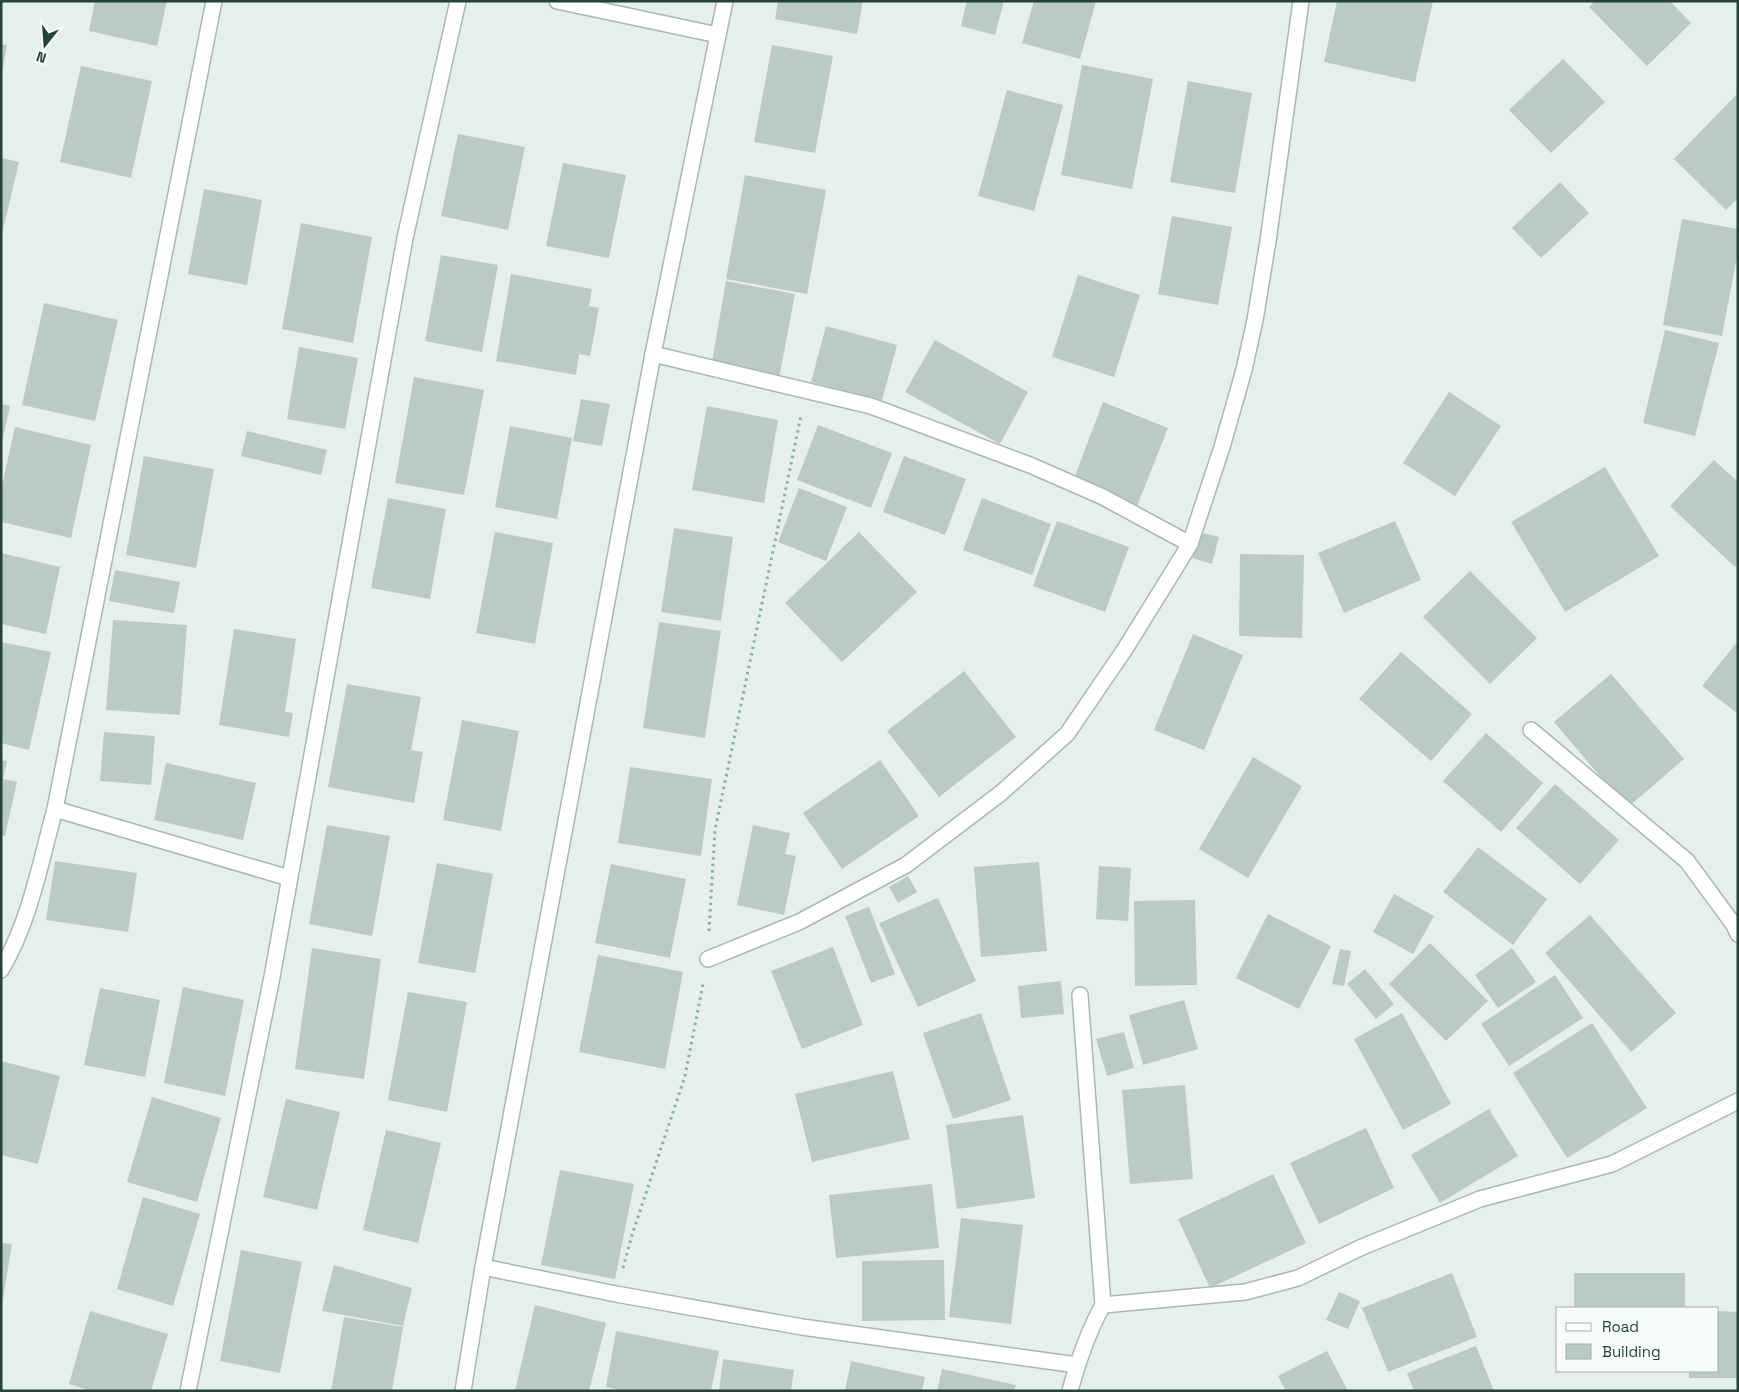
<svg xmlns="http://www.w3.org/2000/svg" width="1739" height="1392" viewBox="0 0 1739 1392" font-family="'Space Grotesk',sans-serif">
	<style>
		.building { fill: #bbcac4 }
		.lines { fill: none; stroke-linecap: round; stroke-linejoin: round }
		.minor-casing { stroke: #a8b8b2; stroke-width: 18 }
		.path { stroke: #86b3a5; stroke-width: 3; stroke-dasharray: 2.5 4; stroke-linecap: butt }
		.minor { stroke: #fff; stroke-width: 15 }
	</style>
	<rect width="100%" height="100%" fill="#e6efeb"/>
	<g class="building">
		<path d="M95,1H167L157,46L89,31Z"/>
		<path d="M778,1H863L857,34L775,19Z"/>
		<path d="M967,1H1004L995,35L961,26Z"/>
		<path d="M1034,1H1096L1080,59L1022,43Z"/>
		<path d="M1337,1H1433L1415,82L1324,62Z"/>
		<path d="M1595,1H1670L1691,23L1647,66L1589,7Z"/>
		<path d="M1,44L7,45L2,73L1,72Z"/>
		<path d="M772,45L833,56L815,153L754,142Z"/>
		<path d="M1563,59L1605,102L1551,153L1509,110Z"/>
		<path d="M1082,65L1153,79L1132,189L1061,175Z"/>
		<path d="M81,66L152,81L131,178L60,162Z"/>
		<path d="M1188,81L1252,93L1235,193L1170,182Z"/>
		<path d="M1007,90L1063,105L1034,211L978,196Z"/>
		<path d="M1738,93V198L1726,210L1674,159Z"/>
		<path d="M458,134L525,147L508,230L441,216Z"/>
		<path d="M1,158L19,162L2,234H1Z"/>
		<path d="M563,163L626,175L609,258L546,246Z"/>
		<path d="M745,175L826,190L807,294L726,279Z"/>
		<path d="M1560,182L1589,213L1541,258L1512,228Z"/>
		<path d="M204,189L262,200L247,285L188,274Z"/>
		<path d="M1172,216L1232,227L1218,305L1158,294Z"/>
		<path d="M1682,219L1738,229V251L1722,336L1663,325Z"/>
		<path d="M301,223L372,237L353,343L282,329Z"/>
		<path d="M441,255L498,265L482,352L425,341Z"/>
		<path d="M511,274L592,289L589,306L599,308L590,356L579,354L576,375L496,361Z"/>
		<path d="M1078,275L1140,295L1114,377L1052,357Z"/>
		<path d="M726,281L795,294L779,379L711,367Z"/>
		<path d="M44,303L118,320L95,421L22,405Z"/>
		<path d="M826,326L897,345L882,400L811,382Z"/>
		<path d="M1665,330L1719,343L1695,436L1643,423Z"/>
		<path d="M935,340L1028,392L1000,444L905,392Z"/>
		<path d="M299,347L358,358L345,429L287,419Z"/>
		<path d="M414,377L484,390L464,495L395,483Z"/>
		<path d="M1449,392L1501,426L1455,496L1403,463Z"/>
		<path d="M581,399L610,404L602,446L573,441Z"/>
		<path d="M1103,402L1168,428L1137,506L1073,481Z"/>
		<path d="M1,404L10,406L2,442H1Z"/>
		<path d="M707,406L778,420L764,503L692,490Z"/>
		<path d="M818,425L892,453L871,508L797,480Z"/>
		<path d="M510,426L572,438L557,519L495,507Z"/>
		<path d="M15,427L91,445L71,538L1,522V490Z"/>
		<path d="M247,431L327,450L321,475L241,456Z"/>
		<path d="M144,456L214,469L196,568L126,555Z"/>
		<path d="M904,456L966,479L945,535L883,512Z"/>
		<path d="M1714,460L1738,482V564L1735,567L1670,506Z"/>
		<path d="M1605,467L1659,556L1565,612L1511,522Z"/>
		<path d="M799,488L847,507L826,561L778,542Z"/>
		<path d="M388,498L446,509L430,599L371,588Z"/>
		<path d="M982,498L1051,524L1032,575L963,550Z"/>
		<path d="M1057,521L1129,547L1105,612L1033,586Z"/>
		<path d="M1395,521L1421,580L1344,613L1318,553Z"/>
		<path d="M674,528L733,537L721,621L661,612Z"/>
		<path d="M495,532L553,543L535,644L476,633Z"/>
		<path d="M859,532L917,592L842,662L785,603Z"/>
		<path d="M1199,532L1219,537L1212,564L1192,558Z"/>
		<path d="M1,553L60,567L46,634L1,624Z"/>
		<path d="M1240,554L1304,555L1302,638L1239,636Z"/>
		<path d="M115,570L180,582L174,613L109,601Z"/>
		<path d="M1470,571L1537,638L1490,684L1423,617Z"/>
		<path d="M113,620L187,625L180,715L106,710Z"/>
		<path d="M659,622L721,631L705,738L643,728Z"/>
		<path d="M234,629L296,639L285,712L293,713L289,737L219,725Z"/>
		<path d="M1193,634L1243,655L1204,750L1154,730Z"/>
		<path d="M1738,641V714L1702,686Z"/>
		<path d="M1,642L51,652L29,750L1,743Z"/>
		<path d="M1401,652L1472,714L1431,761L1359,699Z"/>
		<path d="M964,671L1016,737L939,797L887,731Z"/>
		<path d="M1611,674L1684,759L1627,808L1554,722Z"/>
		<path d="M347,684L421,697L411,750L423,752L414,803L328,787Z"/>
		<path d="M462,720L519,731L501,831L443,820Z"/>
		<path d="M104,732L155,736L151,785L100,781Z"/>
		<path d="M1486,733L1543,783L1501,832L1443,781Z"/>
		<path d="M1253,757L1302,786L1248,878L1199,849Z"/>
		<path d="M1,760L7,761L3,779L17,782L5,836L1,835Z"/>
		<path d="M880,760L919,816L842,869L803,813Z"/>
		<path d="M166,763L256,783L243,840L154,820Z"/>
		<path d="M630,767L712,779L701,856L618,843Z"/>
		<path d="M1555,784L1619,840L1580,884L1516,828Z"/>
		<path d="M327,825L390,836L372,936L309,924Z"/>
		<path d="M753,825L790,833L785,854L796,856L784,915L737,905Z"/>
		<path d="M1478,847L1547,899L1513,945L1443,892Z"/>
		<path d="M55,861L137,873L128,932L46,920Z"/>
		<path d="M1039,862L1047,951L981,957L974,867Z"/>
		<path d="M437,863L493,874L475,973L418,963Z"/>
		<path d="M611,864L686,879L670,958L595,943Z"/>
		<path d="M1099,866L1131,868L1128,921L1096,919Z"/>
		<path d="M908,876L917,892L898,903L889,887Z"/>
		<path d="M1394,894L1434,916L1413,954L1373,932Z"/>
		<path d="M938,898L976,981L918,1007L879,923Z"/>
		<path d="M1195,900L1197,985L1135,986L1134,901Z"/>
		<path d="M869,907L895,974L871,983L845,916Z"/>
		<path d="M1268,914L1331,946L1299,1009L1236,978Z"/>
		<path d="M1590,915L1676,1013L1631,1052L1545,953Z"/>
		<path d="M1430,943L1488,1001L1446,1041L1389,984Z"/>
		<path d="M833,947L863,1025L802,1049L771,971Z"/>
		<path d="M312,948L381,959L364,1079L295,1069Z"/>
		<path d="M1512,948L1536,982L1498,1008L1475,975Z"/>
		<path d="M1340,949L1351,951L1344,986L1332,984Z"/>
		<path d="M598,955L683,972L665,1069L579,1052Z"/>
		<path d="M1365,969L1394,1004L1376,1019L1347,984Z"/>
		<path d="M1555,975L1583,1018L1509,1066L1481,1024Z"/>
		<path d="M1061,981L1064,1014L1021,1018L1018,986Z"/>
		<path d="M183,987L244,1000L225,1096L164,1083Z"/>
		<path d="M100,988L160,1000L145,1077L84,1065Z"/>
		<path d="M408,992L467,1002L447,1112L388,1100Z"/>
		<path d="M1184,1000L1198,1049L1143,1065L1129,1015Z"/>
		<path d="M981,1013L1011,1100L953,1119L923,1033Z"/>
		<path d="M1402,1013L1451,1104L1403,1130L1354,1039Z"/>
		<path d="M1592,1023L1647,1108L1567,1158L1513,1073Z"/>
		<path d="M1124,1032L1134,1068L1107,1076L1096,1039Z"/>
		<path d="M1,1061L60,1076L38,1164L1,1155Z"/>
		<path d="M893,1071L910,1139L812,1162L795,1094Z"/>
		<path d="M1185,1085L1193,1179L1130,1184L1122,1090Z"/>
		<path d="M152,1097L221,1118L197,1202L127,1182Z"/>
		<path d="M286,1099L340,1112L317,1210L263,1197Z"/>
		<path d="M1489,1109L1518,1156L1440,1203L1411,1155Z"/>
		<path d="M1023,1115L1035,1198L957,1209L946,1125Z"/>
		<path d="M1366,1128L1394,1188L1319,1224L1290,1163Z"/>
		<path d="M386,1130L441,1143L418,1243L363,1230Z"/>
		<path d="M560,1170L634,1184L615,1279L541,1265Z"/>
		<path d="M1273,1174L1306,1243L1210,1288L1178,1219Z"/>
		<path d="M932,1184L939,1248L836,1258L829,1195Z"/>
		<path d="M143,1197L200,1214L173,1306L117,1289Z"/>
		<path d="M961,1218L1023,1225L1011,1324L949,1317Z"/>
		<path d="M1,1243L12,1244L2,1305H1Z"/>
		<path d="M241,1250L302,1262L280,1373L220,1361Z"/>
		<path d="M944,1260L945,1320L862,1321V1261Z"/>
		<path d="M334,1265L412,1288L403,1326L322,1311Z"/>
		<path d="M1452,1273L1477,1337L1388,1372L1362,1308Z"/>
		<rect x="1574" y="1273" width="111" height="35"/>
		<path d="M1339,1292L1360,1301L1348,1329L1326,1320Z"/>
		<path d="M535,1305L606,1323L589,1391H515Z"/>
		<path d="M90,1311L168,1334L151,1391H91L69,1384Z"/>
		<path d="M1718,1311L1738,1312V1378H1689V1371H1718Z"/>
		<path d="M344,1317L403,1327L392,1391H331Z"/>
		<path d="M616,1331L719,1351L711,1391H625L606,1387Z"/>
		<path d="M1476,1346L1494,1391H1414L1407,1373Z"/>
		<path d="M1327,1351L1348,1391H1286L1278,1376Z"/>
		<path d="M723,1359L794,1370L791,1391H719Z"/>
		<path d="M851,1361L925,1377L922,1391H845Z"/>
		<path d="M942,1369L1016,1385L1014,1391H937Z"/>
	</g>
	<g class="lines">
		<defs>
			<g id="minor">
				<path d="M557,1L718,35"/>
				<path d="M653,354L871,406L1030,465L1103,497L1190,544"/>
				<path d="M1531,730L1687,861L1734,925L1738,934"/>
				<path d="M55,809L289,878"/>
				<path d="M708,959L799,922L906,865L1001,793L1067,734L1125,649L1190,544L1222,447L1244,370L1255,320L1268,241L1301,1"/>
				<path d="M1,970C30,921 40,864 55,809L214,1"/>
				<path d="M1080,995L1103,1305"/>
				<path d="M483,1267L616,1294L802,1327L1077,1365"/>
				<path d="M188,1391L272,977L405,238L458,1"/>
				<path d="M463,1391L483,1267L653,354L725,1"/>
				<path d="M1070,1391C1078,1361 1088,1332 1103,1305L1245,1292L1298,1278L1362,1247L1480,1199L1612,1164L1738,1101"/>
			</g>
		</defs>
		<use href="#minor" class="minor-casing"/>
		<g class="path">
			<path d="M709,931L715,830L801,416"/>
			<path d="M623,1268L632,1235L685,1076L703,984"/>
		</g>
		<use href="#minor" class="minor"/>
	</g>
	<rect width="1739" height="1392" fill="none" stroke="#24423a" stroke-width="5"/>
	<rect x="1556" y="1307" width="162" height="65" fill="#f7fbf9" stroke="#a3b1ad"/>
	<rect x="1566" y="1323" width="25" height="8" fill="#ffffff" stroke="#a3b1ad"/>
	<text x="1602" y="1332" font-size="15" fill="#24423a">Road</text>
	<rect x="1566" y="1344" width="25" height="15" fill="#bbcac4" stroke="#a3b1ad"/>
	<text x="1602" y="1357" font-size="15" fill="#24423a">Building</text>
	<g transform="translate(45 45) rotate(197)" stroke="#f7fbf9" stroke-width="4" paint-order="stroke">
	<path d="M0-4L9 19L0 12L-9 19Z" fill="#24423a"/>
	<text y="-8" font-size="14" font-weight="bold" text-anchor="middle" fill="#24423a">N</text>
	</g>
</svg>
